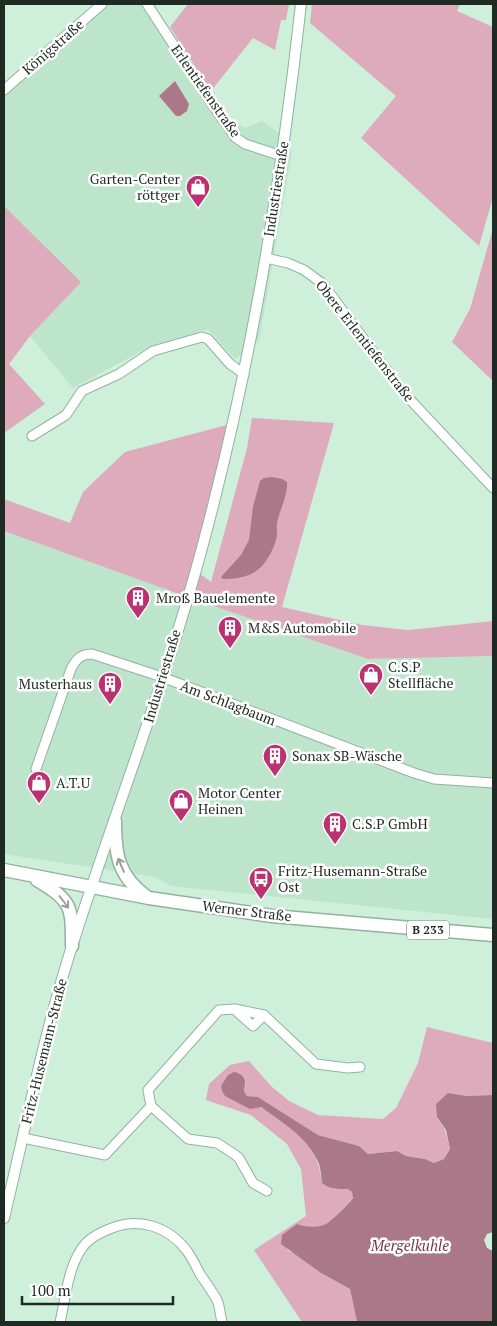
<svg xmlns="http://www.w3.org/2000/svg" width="497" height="1326" viewBox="0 0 497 1326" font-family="'PT Serif',serif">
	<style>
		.built { fill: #bde5cc }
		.green { fill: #deabbc }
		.water { fill: #aa7889 }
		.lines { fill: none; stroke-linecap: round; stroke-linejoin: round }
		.minor-casing { stroke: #92b29e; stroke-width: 11 }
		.tertiary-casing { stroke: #92b29e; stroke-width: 12 }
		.primary-casing { stroke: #92b29e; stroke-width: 15 }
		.minor { stroke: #fff; stroke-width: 9 }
		.tertiary { stroke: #fff; stroke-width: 10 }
		.primary { stroke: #fff; stroke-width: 12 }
		.oneway { stroke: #9a9f9c }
		.labels { text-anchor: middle; stroke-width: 5; stroke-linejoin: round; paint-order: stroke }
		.shield { fill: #fff; stroke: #626a65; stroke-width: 1 }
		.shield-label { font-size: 12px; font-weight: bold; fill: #1e2a23 }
		.street-label { font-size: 14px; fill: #1e2a23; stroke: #fff }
		.poi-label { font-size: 14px; fill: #1e2a23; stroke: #fff; text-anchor: start }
		.water-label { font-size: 15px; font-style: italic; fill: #793852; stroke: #fff }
	</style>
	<rect width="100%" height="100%" fill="#ceefda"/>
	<g class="built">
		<path d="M107,4H154L211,91L224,116L245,128L262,121L282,135L292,152L259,341L235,359L208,329L151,346L73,388L30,336L80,282L4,206V93Z"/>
		<path d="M4,531L193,599L368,659L493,656V919L171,886L155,877L4,854Z"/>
	</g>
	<g class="green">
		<path d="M188,4H289L286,20H281L275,50L253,38L211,91L170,27Z"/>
		<path d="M312,4H460L457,11L493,27V197L479,246L361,138L396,96L310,23Z"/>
		<path d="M4,206L81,282L30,336L9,364L45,404L4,433Z"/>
		<path d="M493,228V381L452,342L470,309Z"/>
		<path d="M252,418L334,423L282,607L362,625L408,630L493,621V656L368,659L193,599L4,531V499L70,523L83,492L125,452L238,422L199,573L211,582L247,448Z"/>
		<path d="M427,1027L493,1043V1095L467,1096L448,1093L437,1117L445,1130L450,1149L444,1159L434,1163L425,1159L406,1156L397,1151L368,1154L359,1146L318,1135L258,1097L247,1096L244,1091L246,1083L221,1086C251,1102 285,1118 308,1144C317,1155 320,1170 322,1183L335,1189H348L352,1192L353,1197C338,1220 310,1235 287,1250L296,1254L321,1273L350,1289L357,1322H302L254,1250L306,1216L301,1169L287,1144L251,1115L206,1100L209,1084L220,1074L230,1065L249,1061L271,1086L289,1101L318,1115L383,1119L396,1108L418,1063Z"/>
	</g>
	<g class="water">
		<path d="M175,81L189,104L187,111L180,116H176L159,96Z"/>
		<path d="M272,477L282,479L287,482C288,494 281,507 278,519C276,525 277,529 277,535C275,548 265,567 253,573C244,578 232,579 223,579L221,577L241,555L249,540L253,507L260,481L264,478Z"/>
		<path d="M234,1072C246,1075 246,1081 244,1091L247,1096L258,1097L318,1135L359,1146L368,1154L397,1151L406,1156L425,1159L434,1163L444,1159L450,1149L446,1130L437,1117L436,1104L448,1093L467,1096L493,1095V1232L487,1234L484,1240L487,1248L493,1251V1322H357L350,1289L321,1273L281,1244L282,1235L297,1224C304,1227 316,1228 324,1225C331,1222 349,1204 353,1198L352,1192L348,1189C338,1189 331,1190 322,1183C321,1177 321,1170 319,1164C309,1138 283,1123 261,1107L250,1109L225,1096L222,1091L221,1086L228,1075Z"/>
	</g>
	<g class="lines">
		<defs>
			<g id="minor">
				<path d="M147,4L214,107L235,137L245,144L282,156"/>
				<path d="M4,90L102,4"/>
				<path d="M266,258L288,263L304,270L323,284L402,391L493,488"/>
				<path d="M32,436L66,415L82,391L119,374L153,351L202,337L208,339L230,364L244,374"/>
				<path d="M36,769L71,669C76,659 81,654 92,654L162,677L414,773L434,779L493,783"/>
				<path d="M235,1010L253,1026L264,1015"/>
				<path d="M151,1106L148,1090L219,1010L235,1009L264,1015L316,1064L348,1068L360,1067"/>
				<path d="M151,1106L188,1139L217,1143L234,1154L239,1158L253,1183L267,1191"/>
				<path d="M23,1138L105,1155L151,1106"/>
				<path d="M60,1322C66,1297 68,1263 86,1243C93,1236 104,1231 112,1228C140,1217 169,1227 187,1251C192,1258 196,1266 200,1274C206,1283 212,1291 217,1300C220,1306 220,1315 222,1322"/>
			</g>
			<path id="tertiary" d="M4,1218C26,1126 44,1033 73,943C115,811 166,682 202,548C250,370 281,187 301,4"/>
			<g id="primary">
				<path d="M115,821C115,855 118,876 147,897"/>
				<path d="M4,870L149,898L272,916L493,935"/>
				<path d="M37,880C72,901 72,906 72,946"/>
			</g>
		</defs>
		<use href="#minor" class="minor-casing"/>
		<use href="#tertiary" class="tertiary-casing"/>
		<use href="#primary" class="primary-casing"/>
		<use href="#minor" class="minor"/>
		<use href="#tertiary" class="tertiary"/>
		<use href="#primary" class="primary"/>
	</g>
	<defs><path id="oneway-shaft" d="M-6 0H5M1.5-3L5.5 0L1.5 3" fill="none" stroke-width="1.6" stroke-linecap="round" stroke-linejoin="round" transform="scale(1.25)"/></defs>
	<g class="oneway">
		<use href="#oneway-shaft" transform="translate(121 865) rotate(-113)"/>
		<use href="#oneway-shaft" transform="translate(64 902) rotate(53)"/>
	</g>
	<defs>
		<symbol id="shop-pin" viewBox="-11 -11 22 30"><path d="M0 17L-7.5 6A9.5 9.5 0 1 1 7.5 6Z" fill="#ba3271" stroke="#fff"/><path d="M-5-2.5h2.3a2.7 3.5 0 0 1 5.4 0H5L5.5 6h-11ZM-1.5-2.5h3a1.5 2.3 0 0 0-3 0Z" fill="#fff"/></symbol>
		<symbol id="building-pin" viewBox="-11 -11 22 30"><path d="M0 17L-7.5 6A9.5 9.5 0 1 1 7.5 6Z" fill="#ba3271" stroke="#fff"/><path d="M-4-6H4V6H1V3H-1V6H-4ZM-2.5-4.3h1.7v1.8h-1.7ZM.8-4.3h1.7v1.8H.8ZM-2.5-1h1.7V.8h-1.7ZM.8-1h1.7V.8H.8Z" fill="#fff"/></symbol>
		<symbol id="bus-pin" viewBox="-11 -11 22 30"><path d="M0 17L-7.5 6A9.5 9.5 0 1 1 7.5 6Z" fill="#ba3271" stroke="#fff"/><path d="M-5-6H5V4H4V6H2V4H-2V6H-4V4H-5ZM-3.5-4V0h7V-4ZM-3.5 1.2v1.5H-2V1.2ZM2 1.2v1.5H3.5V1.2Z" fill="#fff"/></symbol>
	</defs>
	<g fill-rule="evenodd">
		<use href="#shop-pin" x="184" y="173" width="28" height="38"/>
		<use href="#building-pin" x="124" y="584" width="28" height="38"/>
		<use href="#building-pin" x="216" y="614" width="28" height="38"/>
		<use href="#shop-pin" x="357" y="661" width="28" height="38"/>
		<use href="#building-pin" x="96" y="670" width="28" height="38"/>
		<use href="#building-pin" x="261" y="742" width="28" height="38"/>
		<use href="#shop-pin" x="25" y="769" width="28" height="38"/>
		<use href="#shop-pin" x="167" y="787" width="28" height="38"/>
		<use href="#building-pin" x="321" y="810" width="28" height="38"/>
		<use href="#bus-pin" x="247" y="865" width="28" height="38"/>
	</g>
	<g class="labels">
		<rect class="shield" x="407" y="920.5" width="42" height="19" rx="4"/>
		<g class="shield-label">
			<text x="428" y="934">B 233</text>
		</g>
		<g class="street-label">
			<text transform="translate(53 47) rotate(-41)" y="5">Königstraße</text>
			<text transform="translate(206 91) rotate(55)" y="5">Erlentiefenstraße</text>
			<text transform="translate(276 189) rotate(-81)" y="5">Industriestraße</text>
			<text transform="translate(365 341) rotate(52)" y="5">Obere Erlentiefenstraße</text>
			<text transform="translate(162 676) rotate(-73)" y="5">Industriestraße</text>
			<text transform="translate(228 703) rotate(21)" y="5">Am Schlagbaum</text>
			<text transform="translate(247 911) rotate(7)" y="5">Werner Straße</text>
			<text transform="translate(44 1051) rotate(-76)" y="5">Fritz-Husemann-Straße</text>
		</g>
		<g class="poi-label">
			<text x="180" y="184" text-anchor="end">Garten-Center<tspan x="180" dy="16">röttger</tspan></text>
			<text x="156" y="603">Mroß Bauelemente</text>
			<text x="248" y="633">M&amp;S Automobile</text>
			<text x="388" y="672">C.S.P<tspan x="388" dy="16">Stellfläche</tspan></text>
			<text x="92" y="689" text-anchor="end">Musterhaus</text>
			<text x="292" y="761">Sonax SB-Wäsche</text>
			<text x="56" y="788">A.T.U</text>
			<text x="198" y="798">Motor Center<tspan x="198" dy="16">Heinen</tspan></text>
			<text x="352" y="829">C.S.P GmbH</text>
			<text x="278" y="876">Fritz-Husemann-Straße<tspan x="278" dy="16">Ost</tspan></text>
		</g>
		<g class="water-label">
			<text x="410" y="1251">Mergelkuhle</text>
		</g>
	</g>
	<rect width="497" height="1326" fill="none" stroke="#1e2a23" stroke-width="10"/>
	<path d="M22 1296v8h151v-8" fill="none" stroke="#1e2a23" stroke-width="2.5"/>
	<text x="30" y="1296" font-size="15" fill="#1e2a23" stroke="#ffffff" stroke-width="4" paint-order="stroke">100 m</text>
</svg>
